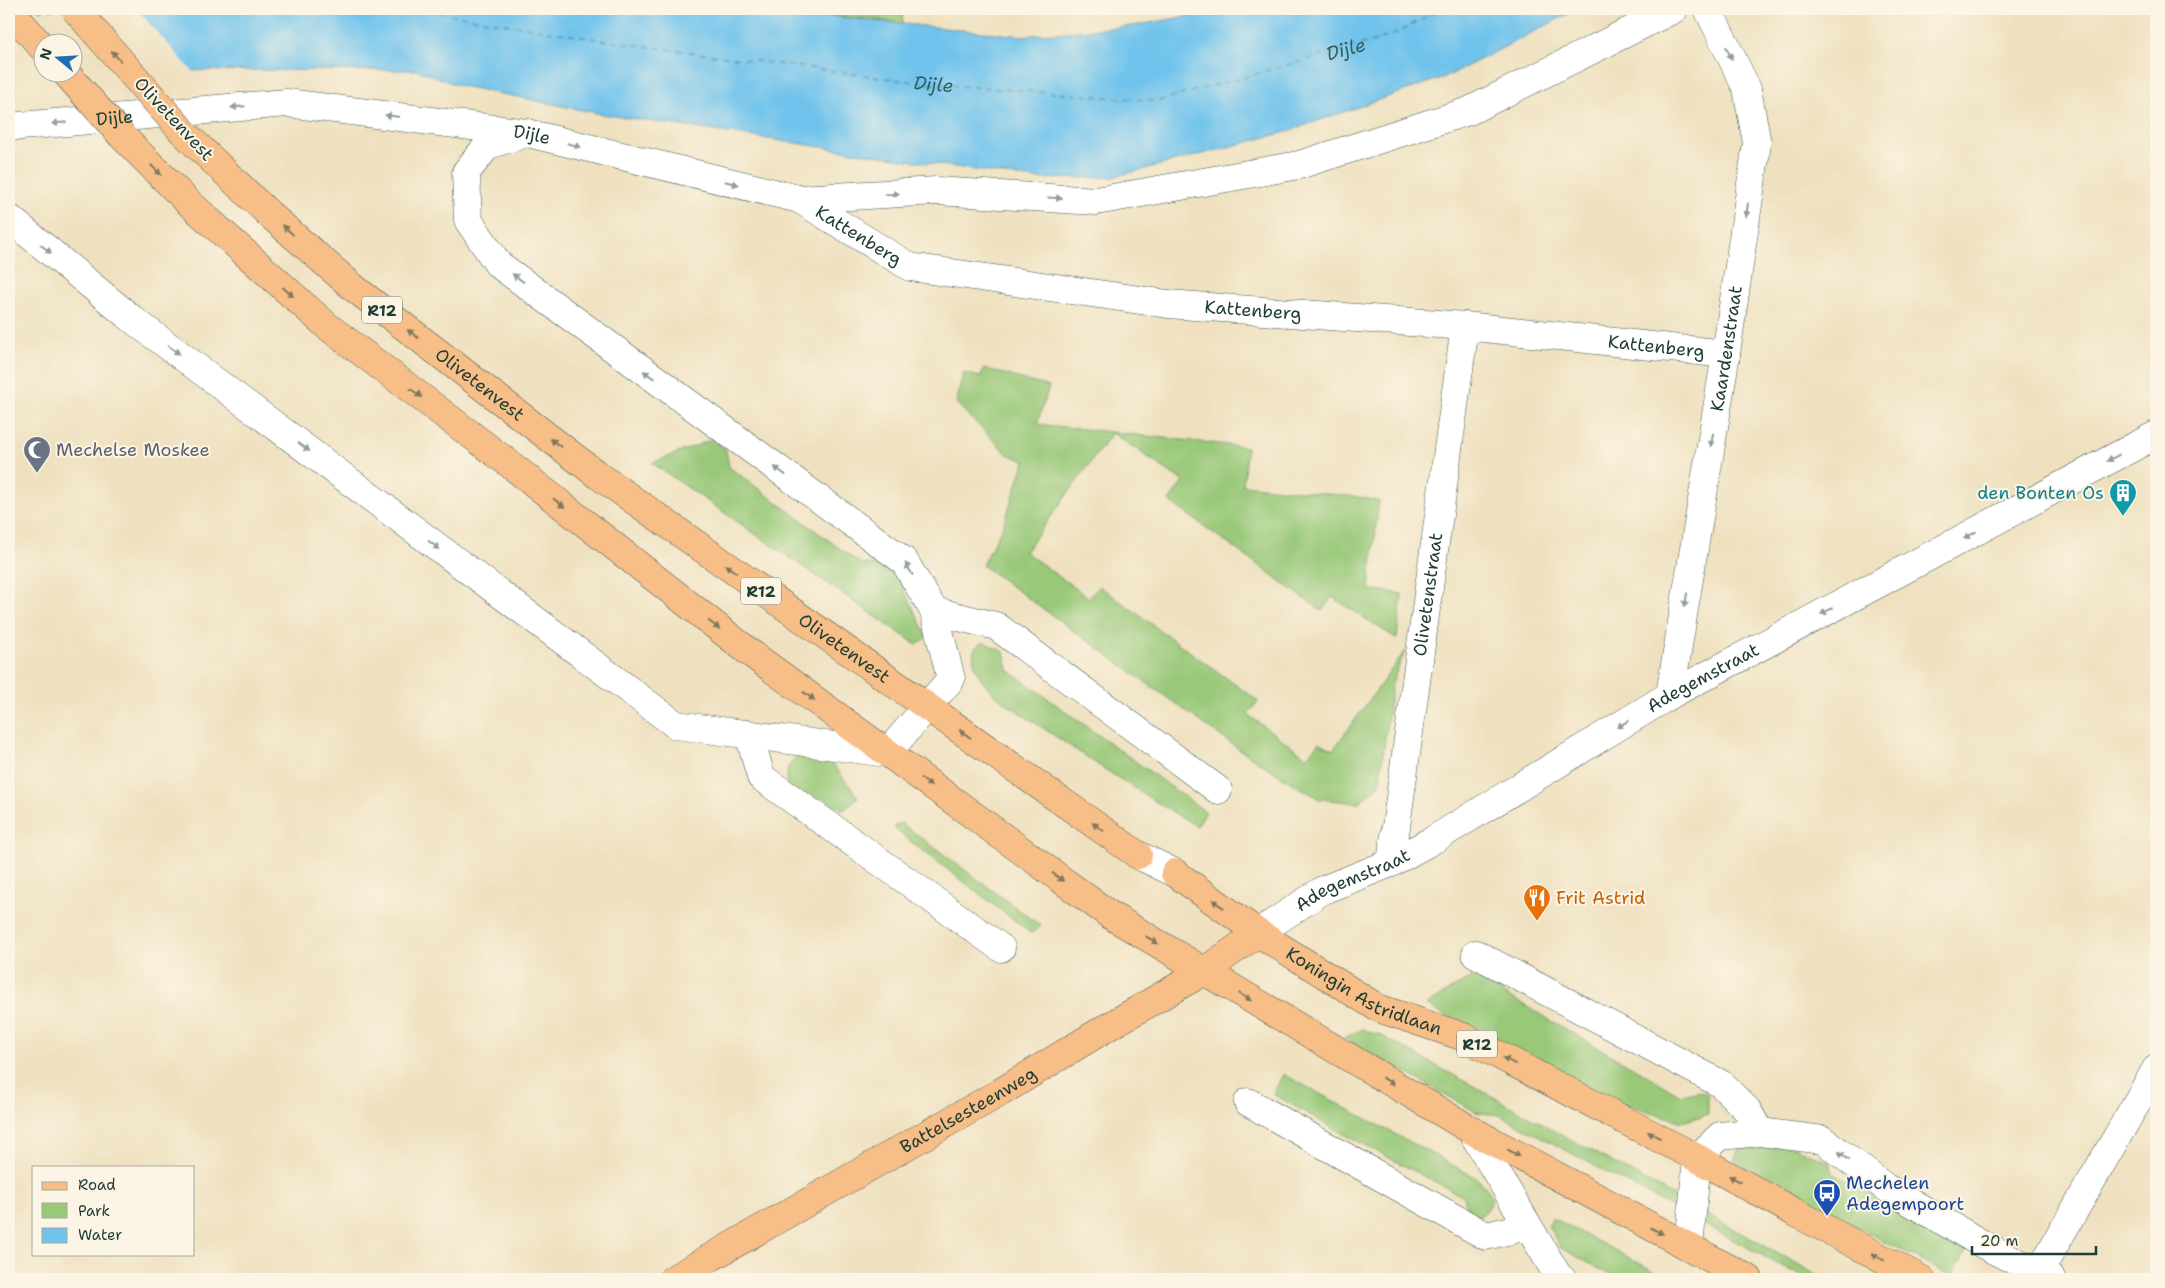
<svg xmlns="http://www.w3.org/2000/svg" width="2165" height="1288" viewBox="0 0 2165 1288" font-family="'Shantell Sans',sans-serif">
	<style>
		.green { fill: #98c878; stroke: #5c8256 }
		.water { fill: #70c3ec; stroke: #488090 }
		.pier { fill: #efe1c0 }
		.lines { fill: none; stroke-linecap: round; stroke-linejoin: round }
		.ferry { stroke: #335e62; stroke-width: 1; stroke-dasharray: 6 5; stroke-linecap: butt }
		.minor-casing { stroke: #3e5649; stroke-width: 29 }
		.major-casing { stroke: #3e5649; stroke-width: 29 }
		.minor { stroke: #fff; stroke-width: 28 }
		.major { stroke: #f7be88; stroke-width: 28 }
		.major-bridge-casing { stroke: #3e5649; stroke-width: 29; stroke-linecap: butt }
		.major-bridge { stroke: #f7be88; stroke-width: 28 }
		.oneway { fill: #8f9e9a }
		.oneway2 { fill: #80775a }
		.labels { text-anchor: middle; stroke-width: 4; stroke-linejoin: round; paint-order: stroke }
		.shield { fill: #fcf5e5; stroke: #617469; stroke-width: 1 }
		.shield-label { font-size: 16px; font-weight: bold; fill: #1f3d34 }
		.street-label { font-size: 18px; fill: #1f3d34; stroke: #fcf5e5 }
		.worship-label { font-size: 18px; fill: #5b616d; stroke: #fcf5e5; text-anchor: start }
		.culture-label { font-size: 18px; fill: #0d838f; stroke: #fcf5e5; text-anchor: end }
		.food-label { font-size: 18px; fill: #c56008; stroke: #fcf5e5; text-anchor: start }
		.transit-label { font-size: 18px; fill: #164399; stroke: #fcf5e5; text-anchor: start }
		.water-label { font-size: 19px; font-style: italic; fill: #335e62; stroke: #fcf5e5 }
	</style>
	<rect width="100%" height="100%" fill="#fcf5e5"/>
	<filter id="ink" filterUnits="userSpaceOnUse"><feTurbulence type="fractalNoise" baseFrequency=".02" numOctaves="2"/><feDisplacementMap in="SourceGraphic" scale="10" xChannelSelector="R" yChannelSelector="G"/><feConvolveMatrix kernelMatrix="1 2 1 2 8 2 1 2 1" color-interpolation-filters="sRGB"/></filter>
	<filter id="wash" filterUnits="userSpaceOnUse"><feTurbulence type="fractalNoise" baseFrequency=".0096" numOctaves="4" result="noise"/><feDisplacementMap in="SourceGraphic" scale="20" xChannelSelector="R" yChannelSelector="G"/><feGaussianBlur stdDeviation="1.12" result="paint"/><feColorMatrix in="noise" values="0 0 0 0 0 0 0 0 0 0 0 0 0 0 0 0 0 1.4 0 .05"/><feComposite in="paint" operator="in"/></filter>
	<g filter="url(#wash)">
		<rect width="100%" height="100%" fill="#efe1c0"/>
		<g class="green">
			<path d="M758,9H902L903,23L828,15L763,11Z"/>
			<path d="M984,368L1049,387L1037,424L1247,447L1243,485L1359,497L1379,501L1369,589L1402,594L1397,639L1332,597L1322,611L1169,501L1183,481L1112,433L1025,552L1089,598L1099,586L1258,701L1248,715L1307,757L1319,742L1333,750L1405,651L1392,683L1379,786L1358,803L1320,799L1287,780L1236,747L982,565L1003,526L1025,461L1007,454L956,403L963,373L981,377Z"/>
			<path d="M713,439L726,450L729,467L861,564L881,565L900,581L927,637L917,645L652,463Z"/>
			<path d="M984,642L1004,652L1008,670L1206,812L1197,826C1149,799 1104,769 1058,738C1036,723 1012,709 992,692C980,681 961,649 984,642Z"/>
			<path d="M804,753L827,757L858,797L844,810L823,798L807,801L787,785C786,768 788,760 804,753Z"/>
			<path d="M901,823L1041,926L1031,933L897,831L894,826Z"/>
			<path d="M1473,976L1681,1095L1702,1091L1708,1095V1114L1682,1122L1616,1101L1535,1067L1426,1005Z"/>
			<path d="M1362,1029L1384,1037L1825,1279H1806L1500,1115L1478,1113L1344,1038Z"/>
			<path d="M1283,1074L1475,1177C1485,1186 1499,1197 1487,1210C1482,1216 1477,1218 1469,1218L1464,1197L1336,1130L1273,1094Z"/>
			<path d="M1792,1146L1829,1162L1832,1173L1968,1247L1952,1277L1734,1161L1738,1149Z"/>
			<path d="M1552,1218L1670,1279H1618L1561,1248L1548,1226Z"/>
		</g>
		<path class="water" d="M9,9H758L1022,36L1132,26L1228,9H1578L1450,75L1286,132L1114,177L1035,179L602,114L457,85L418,70L73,71L72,42Z"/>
		<path class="pier" d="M9,9H136L193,72L72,73V42H42L44,73L9,74Z"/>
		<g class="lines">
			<g class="ferry">
				<path d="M92,9H107"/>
				<path id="s1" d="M417,9L614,42L922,83L1158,101L1391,36L1441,9"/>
				<path d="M27,10H63"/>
			</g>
		</g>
	</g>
	<g filter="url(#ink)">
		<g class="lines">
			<defs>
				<g id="minor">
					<path id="s2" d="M9,127L287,103L527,133L799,199L936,191L1096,201L1299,165L1469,111L1674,9"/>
					<path id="s3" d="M799,199L910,267L1168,304L1465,326L1726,354"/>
					<path d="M9,218L132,319L676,725L887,753L951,679L934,611L904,561L498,264L468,220L466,172L488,145L527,133"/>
					<path d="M934,611L996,626L1218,790"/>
					<path id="s4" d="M1670,695L1726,354L1757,143L1747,89L1708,9"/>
					<path d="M749,734L761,777L1001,948"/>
					<path d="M1138,855L1175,873"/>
					<path id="s5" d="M1391,863L1465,326"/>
					<path id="s6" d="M1258,933L1323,890L1391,863L1433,840L1670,695L2156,435"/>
					<path d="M1476,954L1721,1084L1747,1110L1760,1132"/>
					<path d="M1248,1102L1486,1236L1528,1226"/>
					<path d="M1471,1130L1558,1276L1562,1279"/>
					<path d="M1689,1247L1697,1158L1720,1136L1760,1132L1823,1140L1885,1187L1984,1245L2051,1279"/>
					<path d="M2039,1272L2156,1069"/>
				</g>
				<g id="major">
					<path d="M9,9L42,47"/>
					<path id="s7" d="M183,132L269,214L354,288L595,473L1138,855"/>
					<path d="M122,136L187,201L327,326L507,462L749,652L1110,915L1471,1130L1749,1279"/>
					<path id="s8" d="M1175,873L1258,933L1378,1008L1464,1037L1697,1158L1794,1212L1921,1279"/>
					<path id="s9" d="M673,1279L1001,1092L1106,1028L1203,972L1258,933"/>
				</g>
			</defs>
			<use href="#minor" class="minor-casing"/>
			<use href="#major" class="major-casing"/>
			<use href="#minor" class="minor"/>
			<use href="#major" class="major"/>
			<defs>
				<g id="major-bridge">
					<path d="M75,9L183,132"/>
					<path d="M65,72L122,136"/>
				</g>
			</defs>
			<use href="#major-bridge" class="major-bridge-casing"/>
			<use href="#major-bridge" class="major-bridge"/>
		</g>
		<defs><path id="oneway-solid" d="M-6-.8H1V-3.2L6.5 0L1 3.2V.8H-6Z" transform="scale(1.25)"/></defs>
		<g class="oneway">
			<use href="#oneway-solid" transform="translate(1729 53) rotate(64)"/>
			<use href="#oneway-solid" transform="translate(238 107) rotate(175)"/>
			<use href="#oneway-solid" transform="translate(392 116) rotate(-173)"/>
			<use href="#oneway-solid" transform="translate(59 123) rotate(175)"/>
			<use href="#oneway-solid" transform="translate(574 145) rotate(14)"/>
			<use href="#oneway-solid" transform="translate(732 183) rotate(14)"/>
			<use href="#oneway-solid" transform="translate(892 194) rotate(-3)"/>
			<use href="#oneway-solid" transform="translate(1055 198) rotate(3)"/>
			<use href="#oneway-solid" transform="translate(1747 210) rotate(98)"/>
			<use href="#oneway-solid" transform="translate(46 249) rotate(39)"/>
			<use href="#oneway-solid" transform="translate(518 278) rotate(-144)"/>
			<use href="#oneway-solid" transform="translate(174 350) rotate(36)"/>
			<use href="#oneway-solid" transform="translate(649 375) rotate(-144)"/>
			<use href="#oneway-solid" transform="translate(1712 440) rotate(99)"/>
			<use href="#oneway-solid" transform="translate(304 447) rotate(37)"/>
			<use href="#oneway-solid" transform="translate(2113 458) rotate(152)"/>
			<use href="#oneway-solid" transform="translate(780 471) rotate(-144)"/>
			<use href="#oneway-solid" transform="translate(1970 535) rotate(152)"/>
			<use href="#oneway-solid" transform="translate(434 545) rotate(37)"/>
			<use href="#oneway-solid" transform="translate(909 569) rotate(-121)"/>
			<use href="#oneway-solid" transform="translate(1686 600) rotate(99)"/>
			<use href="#oneway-solid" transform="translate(1827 611) rotate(152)"/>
			<use href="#oneway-solid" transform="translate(1623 724) rotate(149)"/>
			<use href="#oneway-solid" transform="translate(1844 1156) rotate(-143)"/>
		</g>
		<g class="oneway2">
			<use href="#oneway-solid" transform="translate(116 56) rotate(-131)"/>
			<use href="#oneway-solid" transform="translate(156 170) rotate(45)"/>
			<use href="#oneway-solid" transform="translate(288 230) rotate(-138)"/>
			<use href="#oneway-solid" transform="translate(288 292) rotate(41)"/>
			<use href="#oneway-solid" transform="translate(413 334) rotate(-143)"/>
			<use href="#oneway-solid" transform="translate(416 393) rotate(37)"/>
			<use href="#oneway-solid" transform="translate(556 443) rotate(-143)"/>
			<use href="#oneway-solid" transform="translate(559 503) rotate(38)"/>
			<use href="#oneway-solid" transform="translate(731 569) rotate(-145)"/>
			<use href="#oneway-solid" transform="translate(714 625) rotate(38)"/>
			<use href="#oneway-solid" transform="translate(809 696) rotate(36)"/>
			<use href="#oneway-solid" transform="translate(965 734) rotate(-145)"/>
			<use href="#oneway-solid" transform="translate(926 782) rotate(36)"/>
			<use href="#oneway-solid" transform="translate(1098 827) rotate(-145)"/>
			<use href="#oneway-solid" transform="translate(1058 877) rotate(36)"/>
			<use href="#oneway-solid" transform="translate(1218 904) rotate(-144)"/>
			<use href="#oneway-solid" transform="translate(1152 940) rotate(31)"/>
			<use href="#oneway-solid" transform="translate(1245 997) rotate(31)"/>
			<use href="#oneway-solid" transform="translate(1509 1061) rotate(-153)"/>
			<use href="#oneway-solid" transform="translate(1388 1081) rotate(31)"/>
			<use href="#oneway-solid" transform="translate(1654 1135) rotate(-153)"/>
			<use href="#oneway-solid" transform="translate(1514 1153) rotate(28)"/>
			<use href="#oneway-solid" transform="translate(1735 1179) rotate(-151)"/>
			<use href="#oneway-solid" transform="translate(1657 1231) rotate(28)"/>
			<use href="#oneway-solid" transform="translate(1878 1257) rotate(-152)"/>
		</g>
	</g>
	<defs>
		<symbol id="mosque-pin" viewBox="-11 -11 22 30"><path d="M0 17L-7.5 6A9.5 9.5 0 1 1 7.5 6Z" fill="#6b7280" stroke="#fcf5e5"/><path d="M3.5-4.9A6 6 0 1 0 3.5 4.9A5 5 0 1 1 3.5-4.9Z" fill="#fff"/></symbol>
		<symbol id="building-pin" viewBox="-11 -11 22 30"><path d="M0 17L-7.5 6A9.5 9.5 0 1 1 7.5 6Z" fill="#0f9aa8" stroke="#fcf5e5"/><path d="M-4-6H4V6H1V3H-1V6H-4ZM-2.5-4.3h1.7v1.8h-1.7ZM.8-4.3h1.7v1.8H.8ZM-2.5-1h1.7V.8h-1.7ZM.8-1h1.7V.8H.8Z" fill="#fff"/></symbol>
		<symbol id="restaurant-pin" viewBox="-11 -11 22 30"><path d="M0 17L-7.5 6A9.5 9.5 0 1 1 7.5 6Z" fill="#e8710a" stroke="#fcf5e5"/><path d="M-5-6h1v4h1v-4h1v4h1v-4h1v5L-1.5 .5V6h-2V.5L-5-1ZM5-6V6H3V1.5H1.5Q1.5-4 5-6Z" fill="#fff"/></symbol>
		<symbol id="bus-pin" viewBox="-11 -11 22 30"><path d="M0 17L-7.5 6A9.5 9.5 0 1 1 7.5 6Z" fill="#1a4fb4" stroke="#fcf5e5"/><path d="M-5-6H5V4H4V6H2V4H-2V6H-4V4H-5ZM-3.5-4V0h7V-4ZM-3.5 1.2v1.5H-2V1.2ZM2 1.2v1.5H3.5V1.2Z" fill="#fff"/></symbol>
	</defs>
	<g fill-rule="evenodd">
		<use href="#mosque-pin" x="21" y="434" width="32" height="43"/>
		<use href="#building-pin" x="2107" y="477" width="32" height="43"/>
		<use href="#restaurant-pin" x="1521" y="882" width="32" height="43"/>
		<use href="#bus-pin" x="1811" y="1177" width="32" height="43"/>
	</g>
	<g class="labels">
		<g class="shield">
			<rect x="362" y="296.5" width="40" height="27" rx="4"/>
			<rect x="741" y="577.5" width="40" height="27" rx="4"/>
			<rect x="1457" y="1030.5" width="40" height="27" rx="4"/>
		</g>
		<g class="shield-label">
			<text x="382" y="316">R12</text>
			<text x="761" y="597">R12</text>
			<text x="1477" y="1050">R12</text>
		</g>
		<g class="street-label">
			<text dy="6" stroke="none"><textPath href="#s2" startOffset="106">Dijle</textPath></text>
			<text transform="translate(174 119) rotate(47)" y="6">Olivetenvest</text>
			<text dy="6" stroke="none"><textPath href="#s2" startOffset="526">Dijle</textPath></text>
			<text dy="6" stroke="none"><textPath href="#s3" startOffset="70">Kattenberg</textPath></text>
			<text dy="6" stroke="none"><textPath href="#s3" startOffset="476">Kattenberg</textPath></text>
			<text dy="6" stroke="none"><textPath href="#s3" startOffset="881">Kattenberg</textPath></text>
			<text dy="6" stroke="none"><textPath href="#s4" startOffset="351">Kaardenstraat</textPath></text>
			<text dy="6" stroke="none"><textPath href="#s7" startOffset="390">Olivetenvest</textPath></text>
			<text dy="6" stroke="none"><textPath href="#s5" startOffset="271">Olivetenstraat</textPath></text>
			<text dy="6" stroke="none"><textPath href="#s7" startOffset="840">Olivetenvest</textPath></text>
			<text dy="6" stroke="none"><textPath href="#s6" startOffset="514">Adegemstraat</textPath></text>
			<text dy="6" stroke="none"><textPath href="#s6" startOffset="109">Adegemstraat</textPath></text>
			<text dy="6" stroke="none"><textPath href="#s8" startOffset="224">Koningin Astridlaan</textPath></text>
			<text dy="6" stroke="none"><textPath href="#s9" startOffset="340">Battelsesteenweg</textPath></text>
		</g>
		<g class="worship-label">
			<text x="56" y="456">Mechelse Moskee</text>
		</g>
		<g class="culture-label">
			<text x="2104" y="499">den Bonten Os</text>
		</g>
		<g class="food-label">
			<text x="1556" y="904">Frit Astrid</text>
		</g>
		<g class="transit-label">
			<text x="1846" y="1189">Mechelen<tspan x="1846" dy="21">Adegempoort</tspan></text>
		</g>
		<g class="water-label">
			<text dy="7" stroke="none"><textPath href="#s1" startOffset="942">Dijle</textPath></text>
			<text dy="7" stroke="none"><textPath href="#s1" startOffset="522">Dijle</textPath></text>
		</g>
	</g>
	<rect width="2165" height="1288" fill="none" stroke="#fcf5e5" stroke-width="30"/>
	<rect x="32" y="1166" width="162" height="90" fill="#fcf5e5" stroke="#a4ab9e"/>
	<rect x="42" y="1182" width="25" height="8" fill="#f7be88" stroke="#a4ab9e"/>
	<text x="78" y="1190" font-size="15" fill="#1f3d34">Road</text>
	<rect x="42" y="1203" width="25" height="15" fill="#98c878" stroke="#a4ab9e"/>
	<text x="78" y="1216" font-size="15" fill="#1f3d34">Park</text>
	<rect x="42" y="1228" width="25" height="15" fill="#70c3ec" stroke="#a4ab9e"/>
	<text x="78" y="1240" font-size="15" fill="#1f3d34">Water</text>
	<g transform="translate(58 58) rotate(288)"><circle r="24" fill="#fcf5e5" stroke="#a4ab9e"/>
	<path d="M0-4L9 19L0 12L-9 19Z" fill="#1f6fb2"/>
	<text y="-8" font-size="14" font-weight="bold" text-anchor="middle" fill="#1f3d34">N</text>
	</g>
	<path d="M1972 1246v8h124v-8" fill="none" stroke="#1f3d34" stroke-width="2.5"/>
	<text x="1980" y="1246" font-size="15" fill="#1f3d34" stroke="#fcf5e5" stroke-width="4" paint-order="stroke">20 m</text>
</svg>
